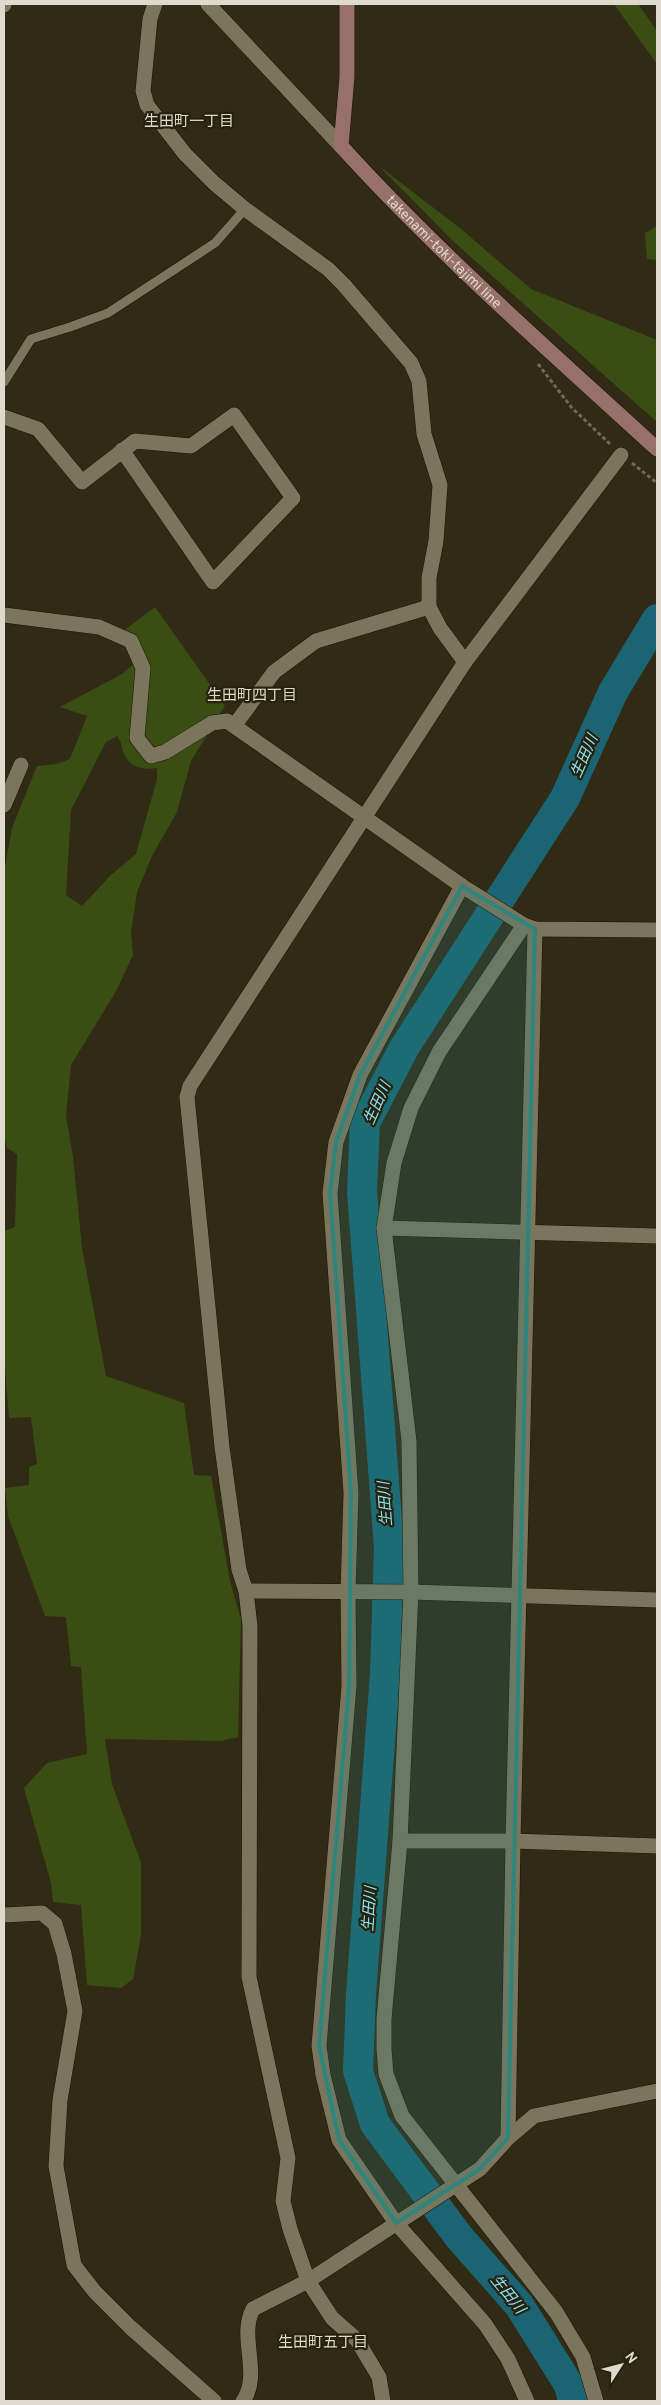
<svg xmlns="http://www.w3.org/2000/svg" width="661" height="2405" viewBox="0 0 661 2405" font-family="Overpass,'Noto Sans JP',sans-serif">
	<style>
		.green { fill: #3a4e14; fill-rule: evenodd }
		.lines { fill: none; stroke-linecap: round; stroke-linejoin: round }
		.river { stroke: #1a6474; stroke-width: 30 }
		.lane-casing { stroke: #191401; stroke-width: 10 }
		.street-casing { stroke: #191401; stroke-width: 16 }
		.secondary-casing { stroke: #191401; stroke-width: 16 }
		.path { stroke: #6f6a57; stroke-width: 3; stroke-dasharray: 4 2.5; stroke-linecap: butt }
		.lane { stroke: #7b755d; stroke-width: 9 }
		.street { stroke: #7b755d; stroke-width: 15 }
		.secondary { stroke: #97706b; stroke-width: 15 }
		.marked { fill: #2e857c; fill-opacity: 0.2; stroke: #2e857c; stroke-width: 4; stroke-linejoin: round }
		.labels { text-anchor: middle; stroke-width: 4.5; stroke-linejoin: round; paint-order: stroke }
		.street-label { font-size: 14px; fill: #dedacd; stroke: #27220c }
		.neighbourhood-label { font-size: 15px; fill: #dedacd; stroke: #27220c }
		.water-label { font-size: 15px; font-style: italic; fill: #8ae4fb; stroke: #27220c }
	</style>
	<rect width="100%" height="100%" fill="#312b16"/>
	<g class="green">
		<path d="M614,4H638L657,31V64Z"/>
		<path d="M379,166L461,229L531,289L657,340V422L454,242Z"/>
		<path d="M657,226V260L647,259L645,233Z"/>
		<path d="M155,607L225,706L191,761L177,812L152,856L137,892L131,933L133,955L116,991L71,1065L66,1116L73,1157L82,1248L106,1376L184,1403L194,1475L211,1476L230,1581L241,1619L238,1737L221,1741L105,1739L112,1784L141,1863V1935L133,1979L121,1988L87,1985L81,1905L53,1902L51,1883L24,1788L47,1763L87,1754L81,1667L71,1666L66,1617L45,1616L8,1516L5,1488L29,1485V1467L37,1464L31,1417L9,1418L4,1355V1231L15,1227L17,1154L7,1148L4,1136V872L12,828L37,766L57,764L70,759L87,716L60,707L122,674L136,662L125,647L113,639ZM117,736C123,743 121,746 124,754C130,768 144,770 157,768V779L136,854L111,875L82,906L66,895L71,810L106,742Z"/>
	</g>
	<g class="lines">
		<path class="river" d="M573,2401L569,2385L519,2305L459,2237L375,2124L358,2071L361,1994L385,1674L389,1547L362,1192L365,1123L404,1048L565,798L613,692L657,619"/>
		<defs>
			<path id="lane" d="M4,382L31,339L70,327L108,313L215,243L245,209"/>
			<g id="street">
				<path d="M155,4L150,19L143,91L147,105L185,154L214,183L245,209L328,269L344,285L411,363L419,381L424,434L440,485L436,541L429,578V607L440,628L465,662"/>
				<path d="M208,4L341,146"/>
				<path d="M4,5V4"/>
				<path d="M4,417L38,429L82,482L135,441L191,446L234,415L293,498L213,582L122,450"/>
				<path d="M4,615L99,627L131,641L143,668L137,738L151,756L165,752L212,723L227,721L462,886L524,925L535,929L657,930"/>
				<path d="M234,726L274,672L316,641L429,607"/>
				<path d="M4,805L21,765"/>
				<path d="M462,886L360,1075L336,1142L330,1193L351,1493L348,1592L349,1686L319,2046L323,2075L339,2140L396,2223L485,2324L508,2359L527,2401"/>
				<path d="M524,925L439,1052L411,1108L394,1163L384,1228L409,1441L411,1592L400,1841L384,2019V2049L386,2074L402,2116L556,2312L583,2357L596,2401"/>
				<path d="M384,1228L657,1236"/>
				<path d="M246,1591L411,1592L657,1600"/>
				<path d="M400,1841H513L657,1846"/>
				<path d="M4,1915L42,1913L55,1924L64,1954L75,2011L60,2100L56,2166L74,2265L95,2292L130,2327L214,2401"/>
				<path d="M508,2138L513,1841L535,929"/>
				<path d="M243,2401C262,2374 238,2337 253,2309L308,2281L480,2169L508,2138L534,2116L657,2091"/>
				<path d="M383,2401L379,2377L357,2340L332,2318L308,2281L290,2229L283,2201L288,2158L249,1977L250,1626L246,1591L239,1570L222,1447L187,1097L190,1086L465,662L621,455"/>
			</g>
			<g id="secondary">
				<path id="s1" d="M347,4V77L341,146C439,254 549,350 657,449"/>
			</g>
		</defs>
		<use href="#lane" class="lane-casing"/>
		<use href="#street" class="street-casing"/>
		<use href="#secondary" class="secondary-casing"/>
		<g class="path">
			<path d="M538,364L572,408L610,444"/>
			<path d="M632,463L657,483"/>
		</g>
		<use href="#lane" class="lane"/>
		<use href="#street" class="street"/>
		<use href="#secondary" class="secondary"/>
	</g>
	<path class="marked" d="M462,886L535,929L508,2138L480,2169L396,2223L339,2140L319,2046L349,1686L351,1493L330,1193L336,1142L360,1075Z"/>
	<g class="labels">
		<g class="street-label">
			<text dy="5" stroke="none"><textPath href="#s1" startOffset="290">takenami-toki-tajimi line</textPath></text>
		</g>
		<g class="neighbourhood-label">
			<text x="189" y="126">生田町一丁目</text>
			<text x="252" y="700">生田町四丁目</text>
			<text x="323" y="2347">生田町五丁目</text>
		</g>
		<g class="water-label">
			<text transform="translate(584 756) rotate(-66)" y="5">生田川</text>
			<text transform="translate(377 1103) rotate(-66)" y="5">生田川</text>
			<text transform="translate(385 1504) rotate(-94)" y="5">生田川</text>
			<text transform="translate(369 1909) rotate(-86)" y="5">生田川</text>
			<text transform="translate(508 2294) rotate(51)" y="5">生田川</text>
		</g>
	</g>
	<rect width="661" height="2405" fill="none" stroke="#dedacd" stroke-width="10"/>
	<g transform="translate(621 2365) rotate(54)" stroke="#27220c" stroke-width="4" paint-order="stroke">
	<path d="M0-4L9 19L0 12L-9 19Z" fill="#dedacd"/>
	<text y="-8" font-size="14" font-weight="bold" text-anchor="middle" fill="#dedacd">N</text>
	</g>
</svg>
